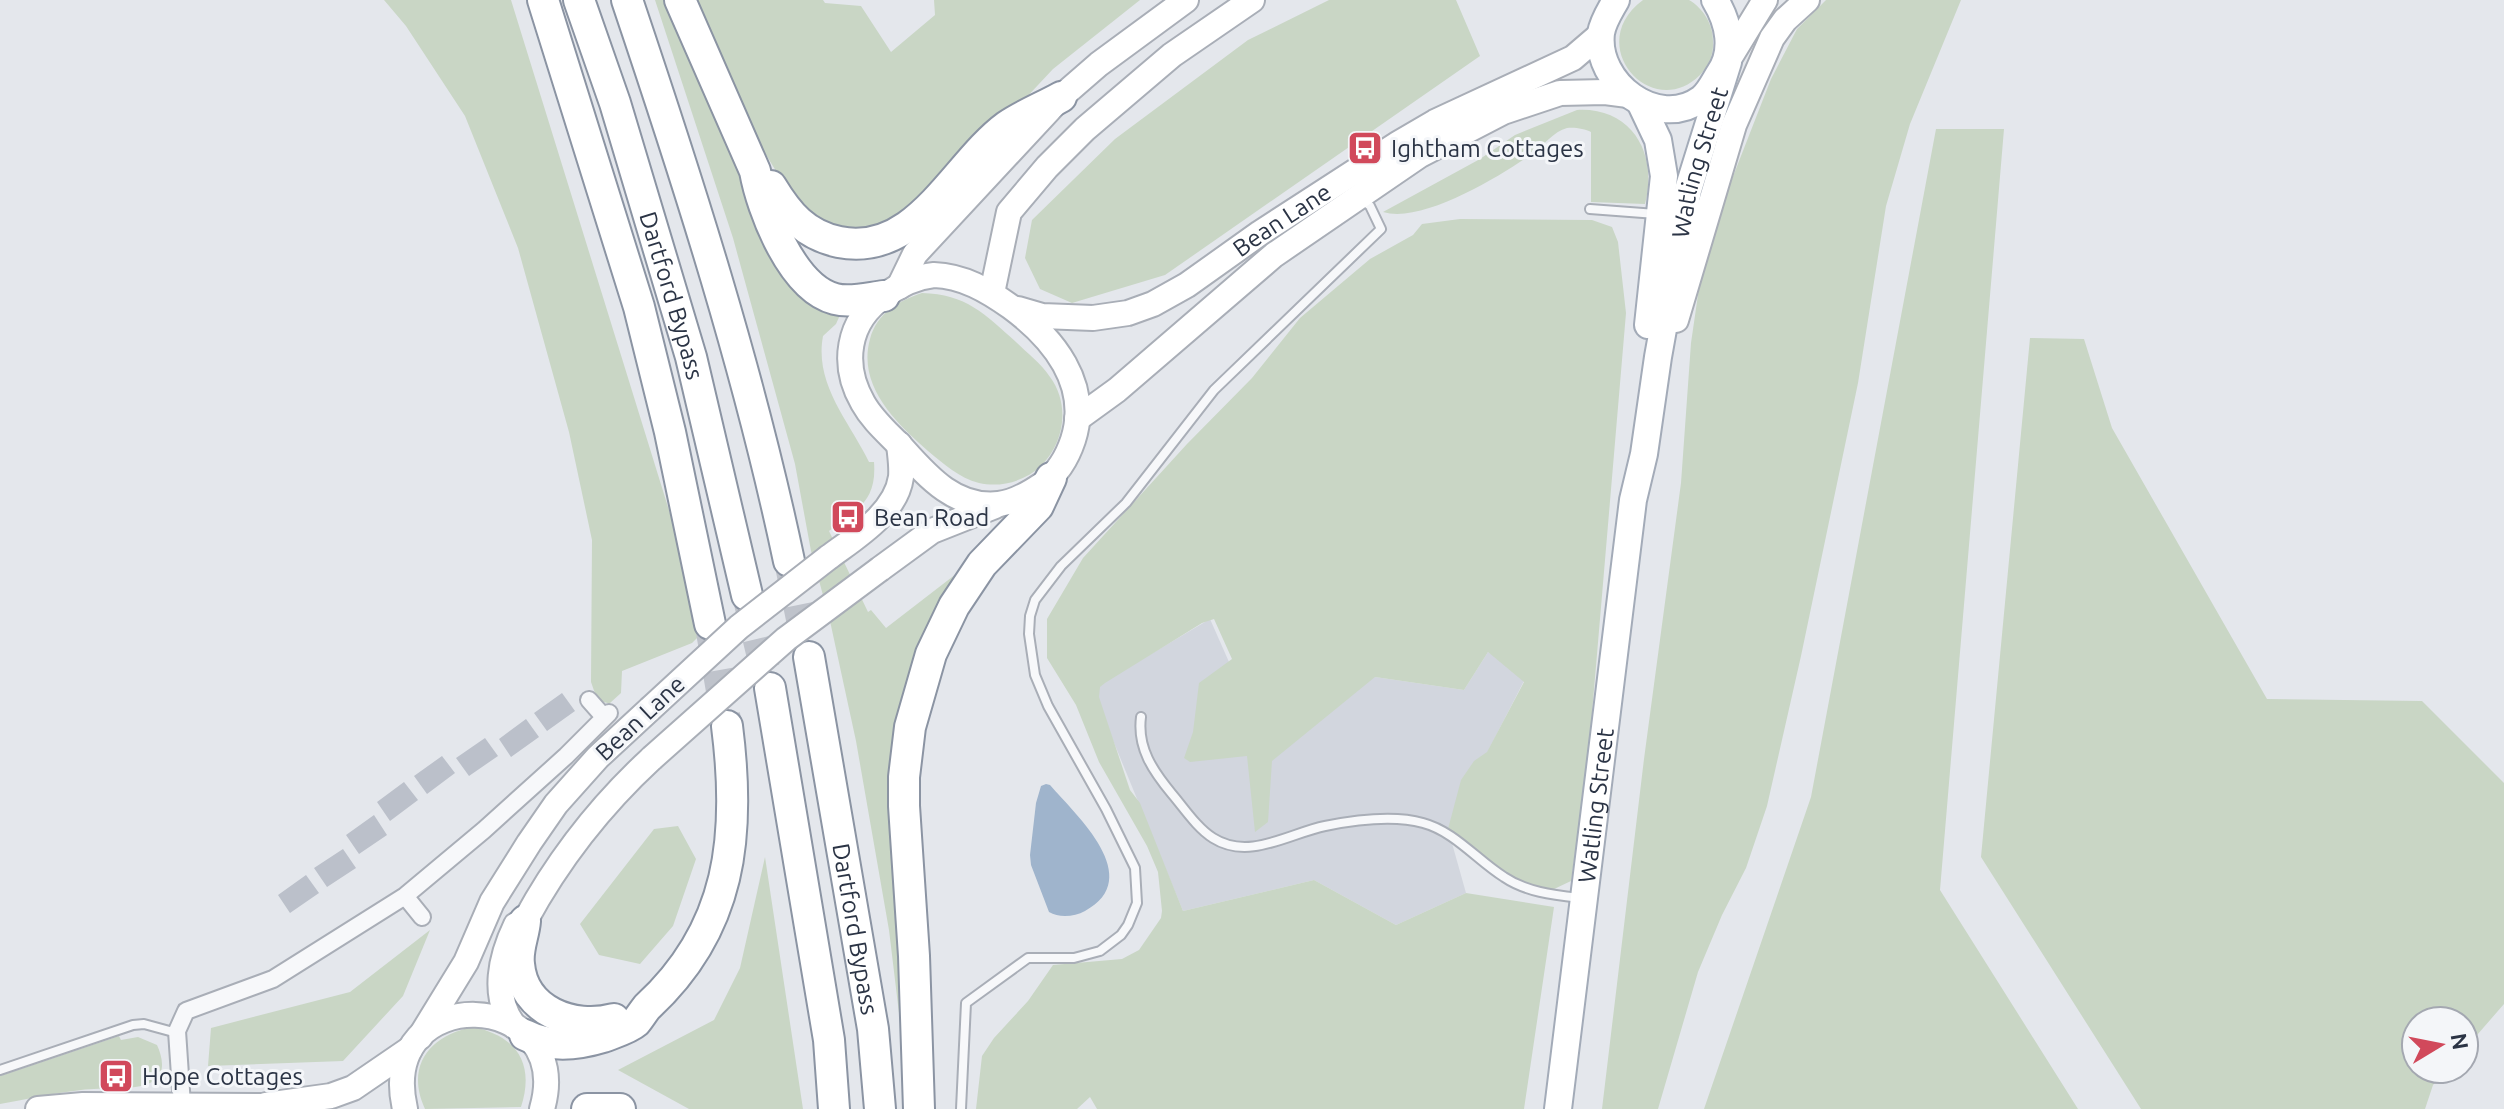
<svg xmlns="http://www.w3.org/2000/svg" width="2504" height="1109" viewBox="0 0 2504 1109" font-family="Ubuntu,sans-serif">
<rect width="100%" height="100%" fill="#e4e7ec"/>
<path fill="#d2d6de" d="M 1210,619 L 1248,705 L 1375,677 L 1464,690 L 1488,652 L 1527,675 L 1448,829 L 1466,893 L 1396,925 L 1314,880 L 1183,911 L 1092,689 Z"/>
<path fill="#c9d6c5" d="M 384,0 L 511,0 L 681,549 L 699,636 L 692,643 L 622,671 L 621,693 L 610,703 C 597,703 595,693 591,682 L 592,540 L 569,432 L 518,248 L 465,116 L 406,26 Z
M 655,0 L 669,0 L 730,140 L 840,315 L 836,324 L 823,336 C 814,385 850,422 869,462 L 874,462 C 877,501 857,510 829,531 L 868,612 L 871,610 L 886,628 L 956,574 C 908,649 897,713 892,800 L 888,801 L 900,922 L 905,1063 L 889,930 L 856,741 L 830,621 L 811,551 L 795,464 L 733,238 Z
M 695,0 L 823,0 L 825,3 L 861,6 L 891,52 L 935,15 L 934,0 L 1140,0 L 1053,69 L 1009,116 L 904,212 L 875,227 L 850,231 L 826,225 L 792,197 L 752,132 Z
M 1329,0 L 1456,0 L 1480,56 L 1165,275 L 1072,303 L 1040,289 L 1025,258 L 1032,220 L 1115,139 L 1248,40 Z
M 1643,0 L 1689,0 C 1703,8 1713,24 1713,41 C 1714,54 1709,66 1700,75 C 1652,123 1582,45 1643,0 Z
M 1826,0 L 1961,0 L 1910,124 L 1886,206 L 1858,383 L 1801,656 L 1767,806 L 1746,868 L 1722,915 L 1698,972 L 1658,1109 L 1602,1109 L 1644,759 L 1681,483 L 1691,343 L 1699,288 L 1725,197 L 1771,79 L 1797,29 Z
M 1577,110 C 1633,107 1658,155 1645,204 L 1591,202 L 1591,132 C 1585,129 1575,127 1567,128 C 1554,131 1542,147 1532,154 C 1499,177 1422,224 1383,212 L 1480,159 L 1515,135 Z
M 1936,129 L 2004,129 L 1940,890 L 2078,1109 L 1704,1109 L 1811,797 Z
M 1460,219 L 1592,220 L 1612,227 L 1618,242 L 1626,313 L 1588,760 L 1571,881 L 1552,890 C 1510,885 1479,854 1448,829 L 1461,780 L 1474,761 L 1487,752 L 1524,682 L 1488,652 L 1464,690 L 1375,677 L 1272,761 L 1268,822 L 1255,832 L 1247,756 L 1190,762 L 1184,758 L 1193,732 L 1199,683 L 1232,659 L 1214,619 L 1202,623 L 1105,683 L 1100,687 L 1099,697 L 1130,790 L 1140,803 L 1183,911 L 1314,880 L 1396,925 L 1466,893 L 1554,907 L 1524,1109 L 1097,1109 L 1090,1097 L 1077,1109 L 976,1109 L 982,1056 L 994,1038 L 1028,1001 L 1053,965 L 1122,959 L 1139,950 L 1161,918 L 1162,911 L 1158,872 L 1147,846 L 1099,762 L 1076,705 L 1047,658 L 1047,619 L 1083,558 L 1187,444 L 1252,378 L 1300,318 L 1370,259 L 1413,235 L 1422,224 Z
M 922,293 C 966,294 985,314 1016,342 C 1027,353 1041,363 1050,377 C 1070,404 1065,442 1041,466 C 1025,481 1001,488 979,483 C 959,478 944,464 928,451 C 896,423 857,386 870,339 C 877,313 898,301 922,293 Z
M 2030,338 L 2084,339 L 2112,428 L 2267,699 L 2422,701 L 2504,783 L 2504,1004 L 2464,1050 L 2464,1021 L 2416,1021 L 2416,1069 L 2447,1069 L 2433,1085 L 2425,1109 L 2141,1109 L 1981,857 Z
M 678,826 L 696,859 L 673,926 L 640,964 L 599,955 L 580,924 L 654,829 Z
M 765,857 L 803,1109 L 689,1109 L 618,1070 L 714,1020 L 740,968 Z
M 430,930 L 403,996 L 343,1061 L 208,1066 L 211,1028 L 350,992 Z
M 473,1027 C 517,1036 535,1064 521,1107 L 425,1109 C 405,1066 430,1035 473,1027 Z
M 119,1036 L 121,1040 L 138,1037 L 157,1045 C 162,1056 166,1071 155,1080 C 140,1092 101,1087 81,1090 C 54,1093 27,1099 0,1104 L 0,1076 Z"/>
<path fill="#9fb4cc" d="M 1046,784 L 1050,785 C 1077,816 1146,878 1085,911 C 1074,917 1059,918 1049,912 L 1031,865 L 1030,855 L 1036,803 L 1041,786 Z"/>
<path fill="#bbc0ca" d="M 562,693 L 575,711 L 547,731 L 534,713 Z
M 526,719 L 539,737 L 511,757 L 499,739 Z
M 485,738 L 498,756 L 469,776 L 456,758 Z
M 442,756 L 455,773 L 427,794 L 414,776 Z
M 404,782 L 418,800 L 390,821 L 377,802 Z
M 374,815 L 387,835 L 359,854 L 346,835 Z
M 343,849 L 356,868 L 327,887 L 314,868 Z
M 306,875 L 319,893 L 290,913 L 278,895 Z"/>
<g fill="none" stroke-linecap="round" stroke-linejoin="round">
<path stroke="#bfc3cb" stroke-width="30" stroke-dasharray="30 15" stroke-linecap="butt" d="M 789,561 L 808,653
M 747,595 L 769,686
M 710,626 L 727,726"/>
<g stroke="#a9aeb7" stroke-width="12">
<path id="lane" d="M 1590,209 L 1656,214
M 1141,717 C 1137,748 1153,771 1172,794 C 1184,808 1197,828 1213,838 C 1249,861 1290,833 1325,826 C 1355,820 1394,815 1423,823 C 1454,831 1478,861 1504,877 C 1526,892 1554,895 1580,898
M 0,1070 L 133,1025 L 144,1024 L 177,1033
M 961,1109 L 966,1003 L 1028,958 L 1074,958 L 1100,951 L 1121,935 L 1128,925 L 1137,903 L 1135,868 L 1106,809 L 1048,706 L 1035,675 L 1029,634 L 1030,616 L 1035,600 L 1061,566 L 1126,503 L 1214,390 L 1381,229 L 1370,206 L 1361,198"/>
</g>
<g stroke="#a9aeb7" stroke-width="20">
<path id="street" d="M 589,700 L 604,717
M 405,896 L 422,917
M 182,1105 L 177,1031 L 186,1011 L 273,979 L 405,896 L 484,830 L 566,756 L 609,713"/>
</g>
<g stroke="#a9aeb7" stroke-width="28">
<g id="secondary">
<path d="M 1729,59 L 1765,0"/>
<path d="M 934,275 C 963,276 987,290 1011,307 C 1053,338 1091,384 1073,440 C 1067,458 1058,473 1043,484 C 1030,493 1014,502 999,504 C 956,509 928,477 903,449 C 889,434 873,421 863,403 C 841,365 847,321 884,296 C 899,285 915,277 934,275 Z"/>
<path d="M 899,287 L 915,254 L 1061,97 L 1099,64 L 1186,0"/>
<path d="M 992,293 L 1009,212 L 1047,167 L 1085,129 L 1172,55 L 1252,0"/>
<path id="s1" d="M 1018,309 L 1042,316 L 1093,318 L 1128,313 L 1153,304 L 1187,285 L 1260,233 L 1399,143 L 1435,122 L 1573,58 L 1601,34"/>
<path d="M 1676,320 L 1734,125 L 1772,38 L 1785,20 L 1807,0"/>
<path d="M 1077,419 L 1117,390 L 1274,255 L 1420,155 L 1503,112 L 1560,93 L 1605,92 L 1628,95"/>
<path d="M 829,557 C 856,537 896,513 901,477 C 902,466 900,455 899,444"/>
<path d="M 880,569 L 932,531 L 995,506"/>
<path d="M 514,1026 C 491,996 501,956 516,925 L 525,921 C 558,860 601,805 652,758"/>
<path d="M 420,1037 L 466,962 L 492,902 L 529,843 L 556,804 L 598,757 L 650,709"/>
<path d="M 266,1105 L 331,1096 L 353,1088 L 410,1049"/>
<path d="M 38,1109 L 83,1105 L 264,1106 L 283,1109"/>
<path d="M 405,1109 C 375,979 577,988 542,1109"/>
</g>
</g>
<g stroke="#a3abb8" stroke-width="30">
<g id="primary">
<path d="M 1616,0 C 1610,11 1603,21 1601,33 C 1595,83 1657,131 1701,99 C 1709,93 1714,82 1719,74 C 1735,51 1729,23 1715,0"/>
<path d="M 1640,102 L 1658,140 L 1664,176 L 1648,325"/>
<path id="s2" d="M 1558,1109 L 1633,500 L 1644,454 L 1658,357 L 1688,190 L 1728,62"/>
</g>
</g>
<g stroke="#8b94a3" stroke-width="34">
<g id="highway">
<path d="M 543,0 L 639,307 L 670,432 L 710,624"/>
<path id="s3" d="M 579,0 L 615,103 L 691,357 L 747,595"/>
<path d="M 627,0 C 689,184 749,371 789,561"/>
<path d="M 680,0 L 755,171 C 762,210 792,288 835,299 C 850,303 868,298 884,296"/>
<path d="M 771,186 C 788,214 805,235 839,242 C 917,258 955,164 1007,126 C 1023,115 1043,107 1061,97"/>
<path id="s4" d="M 809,657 L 873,1029 L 880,1109"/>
<path d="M 770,688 L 829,1040 L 834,1109"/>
<path d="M 525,921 C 524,935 517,949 519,964 C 523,1011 573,1030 614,1019"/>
<path d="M 525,1035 C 550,1048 577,1045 603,1037 C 613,1033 628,1029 636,1022 C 640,1017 643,1012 647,1007 C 732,929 741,835 727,726"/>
<path d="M 587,1109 L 620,1109"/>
<path d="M 919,1109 L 914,956 L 904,806 L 904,777 L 910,727 L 931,654 L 954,606 L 982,564 L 1038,506 L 1051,478"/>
</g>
</g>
<use href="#lane" stroke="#f7f8fa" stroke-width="8"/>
<use href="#street" stroke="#f7f8fa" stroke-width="16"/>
<use href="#secondary" stroke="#fff" stroke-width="24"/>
<use href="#primary" stroke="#fff" stroke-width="26"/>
<use href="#highway" stroke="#fff" stroke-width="30"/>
<g stroke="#a9aeb7" stroke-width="28" stroke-linecap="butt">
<path id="secondary-bridge" d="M 650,709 L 739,627 L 829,557
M 652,758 L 786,639 L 880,569"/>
</g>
<use href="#secondary-bridge" stroke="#fff" stroke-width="24"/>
</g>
<defs>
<g id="bus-square" transform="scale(1.8)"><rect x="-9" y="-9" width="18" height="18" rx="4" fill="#d1495b" stroke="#f4f6f9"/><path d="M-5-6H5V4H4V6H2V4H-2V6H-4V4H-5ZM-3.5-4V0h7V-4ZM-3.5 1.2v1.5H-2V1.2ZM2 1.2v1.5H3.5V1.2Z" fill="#fff"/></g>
</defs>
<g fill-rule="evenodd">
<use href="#bus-square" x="1365" y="148"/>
<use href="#bus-square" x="848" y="517"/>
<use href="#bus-square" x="116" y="1076"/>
</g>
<g text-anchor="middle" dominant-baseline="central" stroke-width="6" stroke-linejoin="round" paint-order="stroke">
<g font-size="24" fill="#2b3445" stroke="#f4f6f9" text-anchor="start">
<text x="1391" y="148">Ightham Cottages</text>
<text x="874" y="517">Bean Road</text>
<text x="142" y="1076">Hope Cottages</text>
</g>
<g font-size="24" fill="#2b3445" stroke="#f4f6f9">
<text stroke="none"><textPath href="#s2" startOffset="958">Watling Street</textPath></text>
<text stroke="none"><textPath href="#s1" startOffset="292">Bean Lane</textPath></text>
<text stroke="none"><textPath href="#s3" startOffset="310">Dartford Bypass</textPath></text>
<text transform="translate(640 718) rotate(-43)">Bean Lane</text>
<text stroke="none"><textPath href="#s2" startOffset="306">Watling Street</textPath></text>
<text stroke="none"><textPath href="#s4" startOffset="276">Dartford Bypass</textPath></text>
</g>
</g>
<g transform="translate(2440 1045) rotate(80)"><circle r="38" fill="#f4f6f9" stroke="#a4a8b1" stroke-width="2"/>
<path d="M0-6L14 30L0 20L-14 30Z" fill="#d1495b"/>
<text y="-12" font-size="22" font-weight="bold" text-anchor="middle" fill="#2b3445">N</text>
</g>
</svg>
